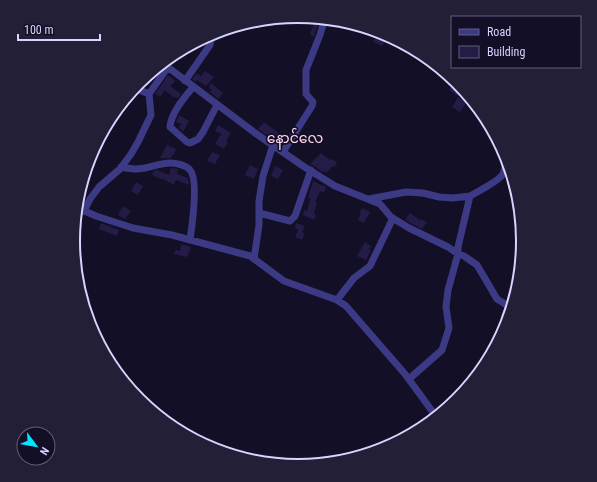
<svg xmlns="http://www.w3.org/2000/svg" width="597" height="482" viewBox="0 0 597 482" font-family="'Roboto Condensed','Noto Sans Myanmar',sans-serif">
<rect width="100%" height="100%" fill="#130f26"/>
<path fill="#241b47" d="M 302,17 L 319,20 L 314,37 L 310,34 L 314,24 L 301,18 Z
M 378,32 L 386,35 L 383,40 L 385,41 L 382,46 L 373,42 Z
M 160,68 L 161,69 L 149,85 L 144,81 L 148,76 Z
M 205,71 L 214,77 L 206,86 L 197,80 L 196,82 L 192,79 L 197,73 L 201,76 Z
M 168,75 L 175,81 L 170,86 L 181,94 L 178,98 L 175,97 L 174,98 L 165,90 L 160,97 L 155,94 Z
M 454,82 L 460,85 L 462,89 L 458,96 L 449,90 Z
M 211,83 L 223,93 L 218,99 L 210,92 L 212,90 L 209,88 Z
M 458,97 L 466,103 L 460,112 L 452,107 Z
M 179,115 L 189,121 L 183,132 L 179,128 L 181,124 L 176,122 Z
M 264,122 L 284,137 L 279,144 L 258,129 Z
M 218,125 L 231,133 L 226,141 L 228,142 L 224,149 L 215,144 L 221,134 L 215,131 Z
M 167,145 L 176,149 L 174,155 L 173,154 L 171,158 L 160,158 Z
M 212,152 L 220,155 L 215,164 L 207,161 Z
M 321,153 L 330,160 L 331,159 L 337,162 L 335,167 L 333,166 L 326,173 L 324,171 L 322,172 L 316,167 L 310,164 Z
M 250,165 L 258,169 L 254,179 L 245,175 Z
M 275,166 L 283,170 L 278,179 L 271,176 Z
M 171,168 L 178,169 L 177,174 L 188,178 L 189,185 L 176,180 L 174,185 L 161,178 L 161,179 L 152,175 L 154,171 L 157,170 L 169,175 Z
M 313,181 L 326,187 L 324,193 L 320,191 L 315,203 L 317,203 L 314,214 L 316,215 L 314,220 L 303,215 L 304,210 L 307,211 L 310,199 L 308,198 Z
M 136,182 L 143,186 L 138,195 L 131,191 Z
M 123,206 L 131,211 L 125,219 L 118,215 Z
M 362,208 L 370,212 L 364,223 L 358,220 L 361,214 L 359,213 Z
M 410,213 L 420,220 L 421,219 L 427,222 L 422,229 L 405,220 Z
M 101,223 L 119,230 L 117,236 L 99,229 Z
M 296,223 L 305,226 L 302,232 L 305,233 L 302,240 L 295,237 L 298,230 L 295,228 Z
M 365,242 L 371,246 L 369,250 L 371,251 L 366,260 L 357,256 Z
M 181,244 L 191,247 L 187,257 L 174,254 L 176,250 L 180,251 Z"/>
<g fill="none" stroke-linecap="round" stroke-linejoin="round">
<path stroke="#3d3a85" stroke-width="7" d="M 165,65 L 255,133 L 303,166 L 335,186 L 380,204 L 391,217 L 409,228 L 448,247 L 458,254 L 448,290 L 446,307 L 449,328 L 442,350 L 409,379
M 185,81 L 210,45 L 212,33
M 193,87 C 184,98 171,113 170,127 L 187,142 L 190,143 L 198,139 L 203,132 L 217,105
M 135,88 L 149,94
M 283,152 L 312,106 L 313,102 L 306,94 L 306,70 L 320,35 L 324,21
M 506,155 C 506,161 506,168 503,174 C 499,181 477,192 470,196 L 458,247 L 458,254 L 464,256 L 477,265 L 497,299 L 510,307
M 90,158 L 95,149
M 121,167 C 126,168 131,169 136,169 C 148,169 159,163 170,163 C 176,163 186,165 190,170 C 199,180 192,226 190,240
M 369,199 L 406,192 L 423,193 L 439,197 L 453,198 L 470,196
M 80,209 L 96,216 L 133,228 L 172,235 L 250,256 L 284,281 L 337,300 L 346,306 L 405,374 L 435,415
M 84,211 L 90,199 L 99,187 L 120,169 L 131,154 L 138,142 L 151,115 L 149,94 L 168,67
M 259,213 L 290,221 L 295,216 L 311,170
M 254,259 L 259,225 L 259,201 L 263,176 L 273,145
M 337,300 L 354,278 L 370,266 L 393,218"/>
</g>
<g text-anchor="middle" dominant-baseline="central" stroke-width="3.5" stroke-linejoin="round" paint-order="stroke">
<g font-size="14" fill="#ffd6f0" stroke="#130f26">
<text x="295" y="138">နောင်လေ</text>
</g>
</g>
<path d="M0 0H597V482H0ZM80 241a218 218 0 1 1 436 0a218 218 0 1 1-436 0Z" fill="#231f37" fill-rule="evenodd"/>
<path fill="none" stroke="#d9d4ff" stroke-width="2" d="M80 241a218 218 0 1 1 436 0a218 218 0 1 1-436 0Z"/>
<rect x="451" y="16" width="130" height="52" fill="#130f26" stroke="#625e7d"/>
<rect x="459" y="29" width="20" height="6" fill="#3d3a85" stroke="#625e7d"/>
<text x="487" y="36" font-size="12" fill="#d9d4ff">Road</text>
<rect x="459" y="46" width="20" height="12" fill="#241b47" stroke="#625e7d"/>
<text x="487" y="56" font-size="12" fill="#d9d4ff">Building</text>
<g transform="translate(36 446) rotate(122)"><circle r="19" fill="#130f26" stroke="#625e7d"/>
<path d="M0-3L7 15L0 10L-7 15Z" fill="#00e5ff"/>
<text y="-6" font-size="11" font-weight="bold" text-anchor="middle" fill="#d9d4ff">N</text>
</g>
<path d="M18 34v6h82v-6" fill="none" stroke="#d9d4ff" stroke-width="2"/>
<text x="24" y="34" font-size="12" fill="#d9d4ff" stroke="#130f26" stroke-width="3" paint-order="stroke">100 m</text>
</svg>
